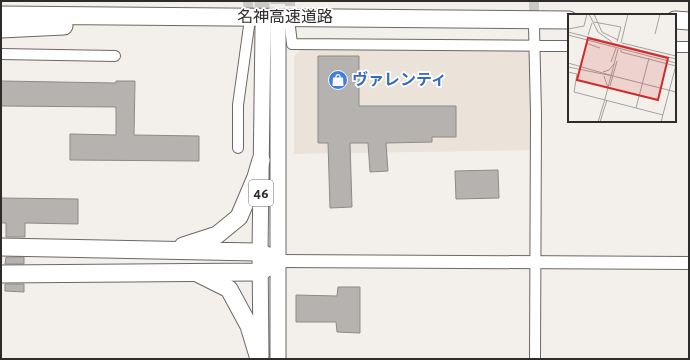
<svg xmlns="http://www.w3.org/2000/svg" width="690" height="360" viewBox="0 0 690 360" font-family="'Alegreya Sans','Noto Sans JP',sans-serif">
<rect width="100%" height="100%" fill="#f3f0ec"/>
<path fill="#ebe3da" d="M 303,48 L 532,51 L 533,150 L 294,154 L 294,56 Z"/>
<path fill="#b5b2af" stroke="#8d8a87" d="M 318,56 L 359,56 L 359,106 L 456,106 L 456,137 L 432,137 L 432,142 L 386,143 L 388,171 L 370,172 L 368,143 L 350,143 L 352,207 L 330,208 L 328,143 L 318,143 Z
M 1,81 L 116,83 L 116,81 L 135,81 L 134,135 L 199,136 L 199,161 L 70,160 L 70,134 L 116,135 L 116,107 L 1,106 Z
M 498,170 L 499,198 L 456,199 L 455,171 Z
M 1,198 L 78,199 L 78,224 L 25,223 L 25,237 L 6,237 L 6,223 L 1,223 Z
M 6,257 L 24,257 L 24,264 L 5,264 Z
M 5,284 L 24,284 L 24,292 L 5,291 Z
M 338,287 L 360,287 L 360,333 L 337,332 L 336,322 L 296,322 L 296,295 L 337,296 Z"/>
<g fill="none" stroke-linecap="round" stroke-linejoin="round">
<path stroke="#cbc9c5" stroke-width="10" stroke-dasharray="10 5" stroke-linecap="butt" d="M 248,1 L 249,21
M 534,1 L 534,25
M 290,21 L 290,1"/>
<path stroke="#cbc9c5" stroke-width="15" stroke-dasharray="15 8" stroke-linecap="butt" d="M 262,1 L 263,27
M 278,27 L 278,1"/>
<g stroke="#6b6865" stroke-width="12">
<path id="minor" d="M 290,27 L 292,44 L 569,46
M 534,27 L 536,114 L 535,359
M 675,47 L 689,47
M 1,54 L 115,56
M 238,148 L 238,105 L 249,26"/>
</g>
<g stroke="#6b6865" stroke-width="14">
<path id="tertiary" d="M 278,261 L 689,263"/>
</g>
<g stroke="#6b6865" stroke-width="17">
<path id="primary" d="M 278,27 L 278,359
M 261,356 L 260,252 L 263,27"/>
</g>
<g stroke="#6b6865" stroke-width="19">
<path id="motorway" d="M 1,15 L 569,20
M 675,20 L 689,21
M 1,29 L 64,26
M 183,246 L 217,235 L 239,217 L 256,177 L 261,160
M 1,247 L 260,252 L 278,261
M 1,274 L 260,272 L 278,261
M 199,274 L 229,289 L 249,326 L 259,359"/>
</g>
<use href="#minor" stroke="#fff" stroke-width="10"/>
<use href="#tertiary" stroke="#fff" stroke-width="12"/>
<use href="#primary" stroke="#fff" stroke-width="15"/>
<use href="#motorway" stroke="#fff" stroke-width="17"/>
</g>
<defs>
<g id="shop-disc" transform="scale(1)"><circle r="9.5" fill="#3f7fe0" stroke="#fff"/><path d="M-5-2.5h2.3a2.7 3.5 0 0 1 5.4 0H5L5.5 6h-11ZM-1.5-2.5h3a1.5 2.3 0 0 0-3 0Z" fill="#fff"/></g>
</defs>
<g fill-rule="evenodd">
<use href="#shop-disc" x="338" y="80"/>
</g>
<g text-anchor="middle" dominant-baseline="central" stroke-width="3.5" stroke-linejoin="round" paint-order="stroke">
<rect fill="#fff" stroke="#6c6b6b" stroke-width="1" x="249" y="180" width="24" height="26" rx="3"/>
<g font-size="15" font-weight="bold" fill="#2d2c2b">
<text x="261" y="193">46</text>
</g>
<g font-size="16" fill="#2d2c2b" stroke="#fff">
<text x="285" y="17">名神高速道路</text>
</g>
<g font-size="16" font-weight="bold" fill="#366cbe" stroke="#fff" text-anchor="start">
<text x="352" y="80">ヴァレンティ</text>
</g>
</g>
<g transform="translate(568 14)">
<rect width="108" height="108" fill="#f3f0ec"/>
<path fill="none" stroke="#a4a29f" stroke-width="1" d="M 21,0 L 30,18 L 44,28M 26,0 L 34,18 L 50,26M 26,8 L 53,13 L 49,28M 0,15 L 16,12 L 19,0M 0,18 L 108,45M 87,20 L 92,0M 0,21 L 108,49M 20,21 L 24,9M 18,29 L 32,34M 53,29 L 60,0M 54,29 L 108,42M 53,36 L 53,38 L 108,52M 43,48 L 48,34M 0,49 L 45,62M 0,53 L 45,62M 0,58 L 9,60 L 6,78 L 95,101M 35,58 L 41,56 L 46,50M 36,62 L 40,74M 45,62 L 108,78M 42,72 L 49,47M 37,85 L 50,35M 68,94 L 81,44M 30,108 L 37,85M 32,108 L 39,86M 93,108 L 108,51"/>
<path fill="#d62828" fill-opacity="0.15" stroke="#d62828" stroke-width="2" d="M 20,24 L 100,44 L 90,86 L 9,66 Z"/>
<rect width="108" height="108" fill="none" stroke="#2d2c2b" stroke-width="2"/>
</g>
<rect width="690" height="360" fill="none" stroke="#2d2c2b" stroke-width="4"/>
</svg>
